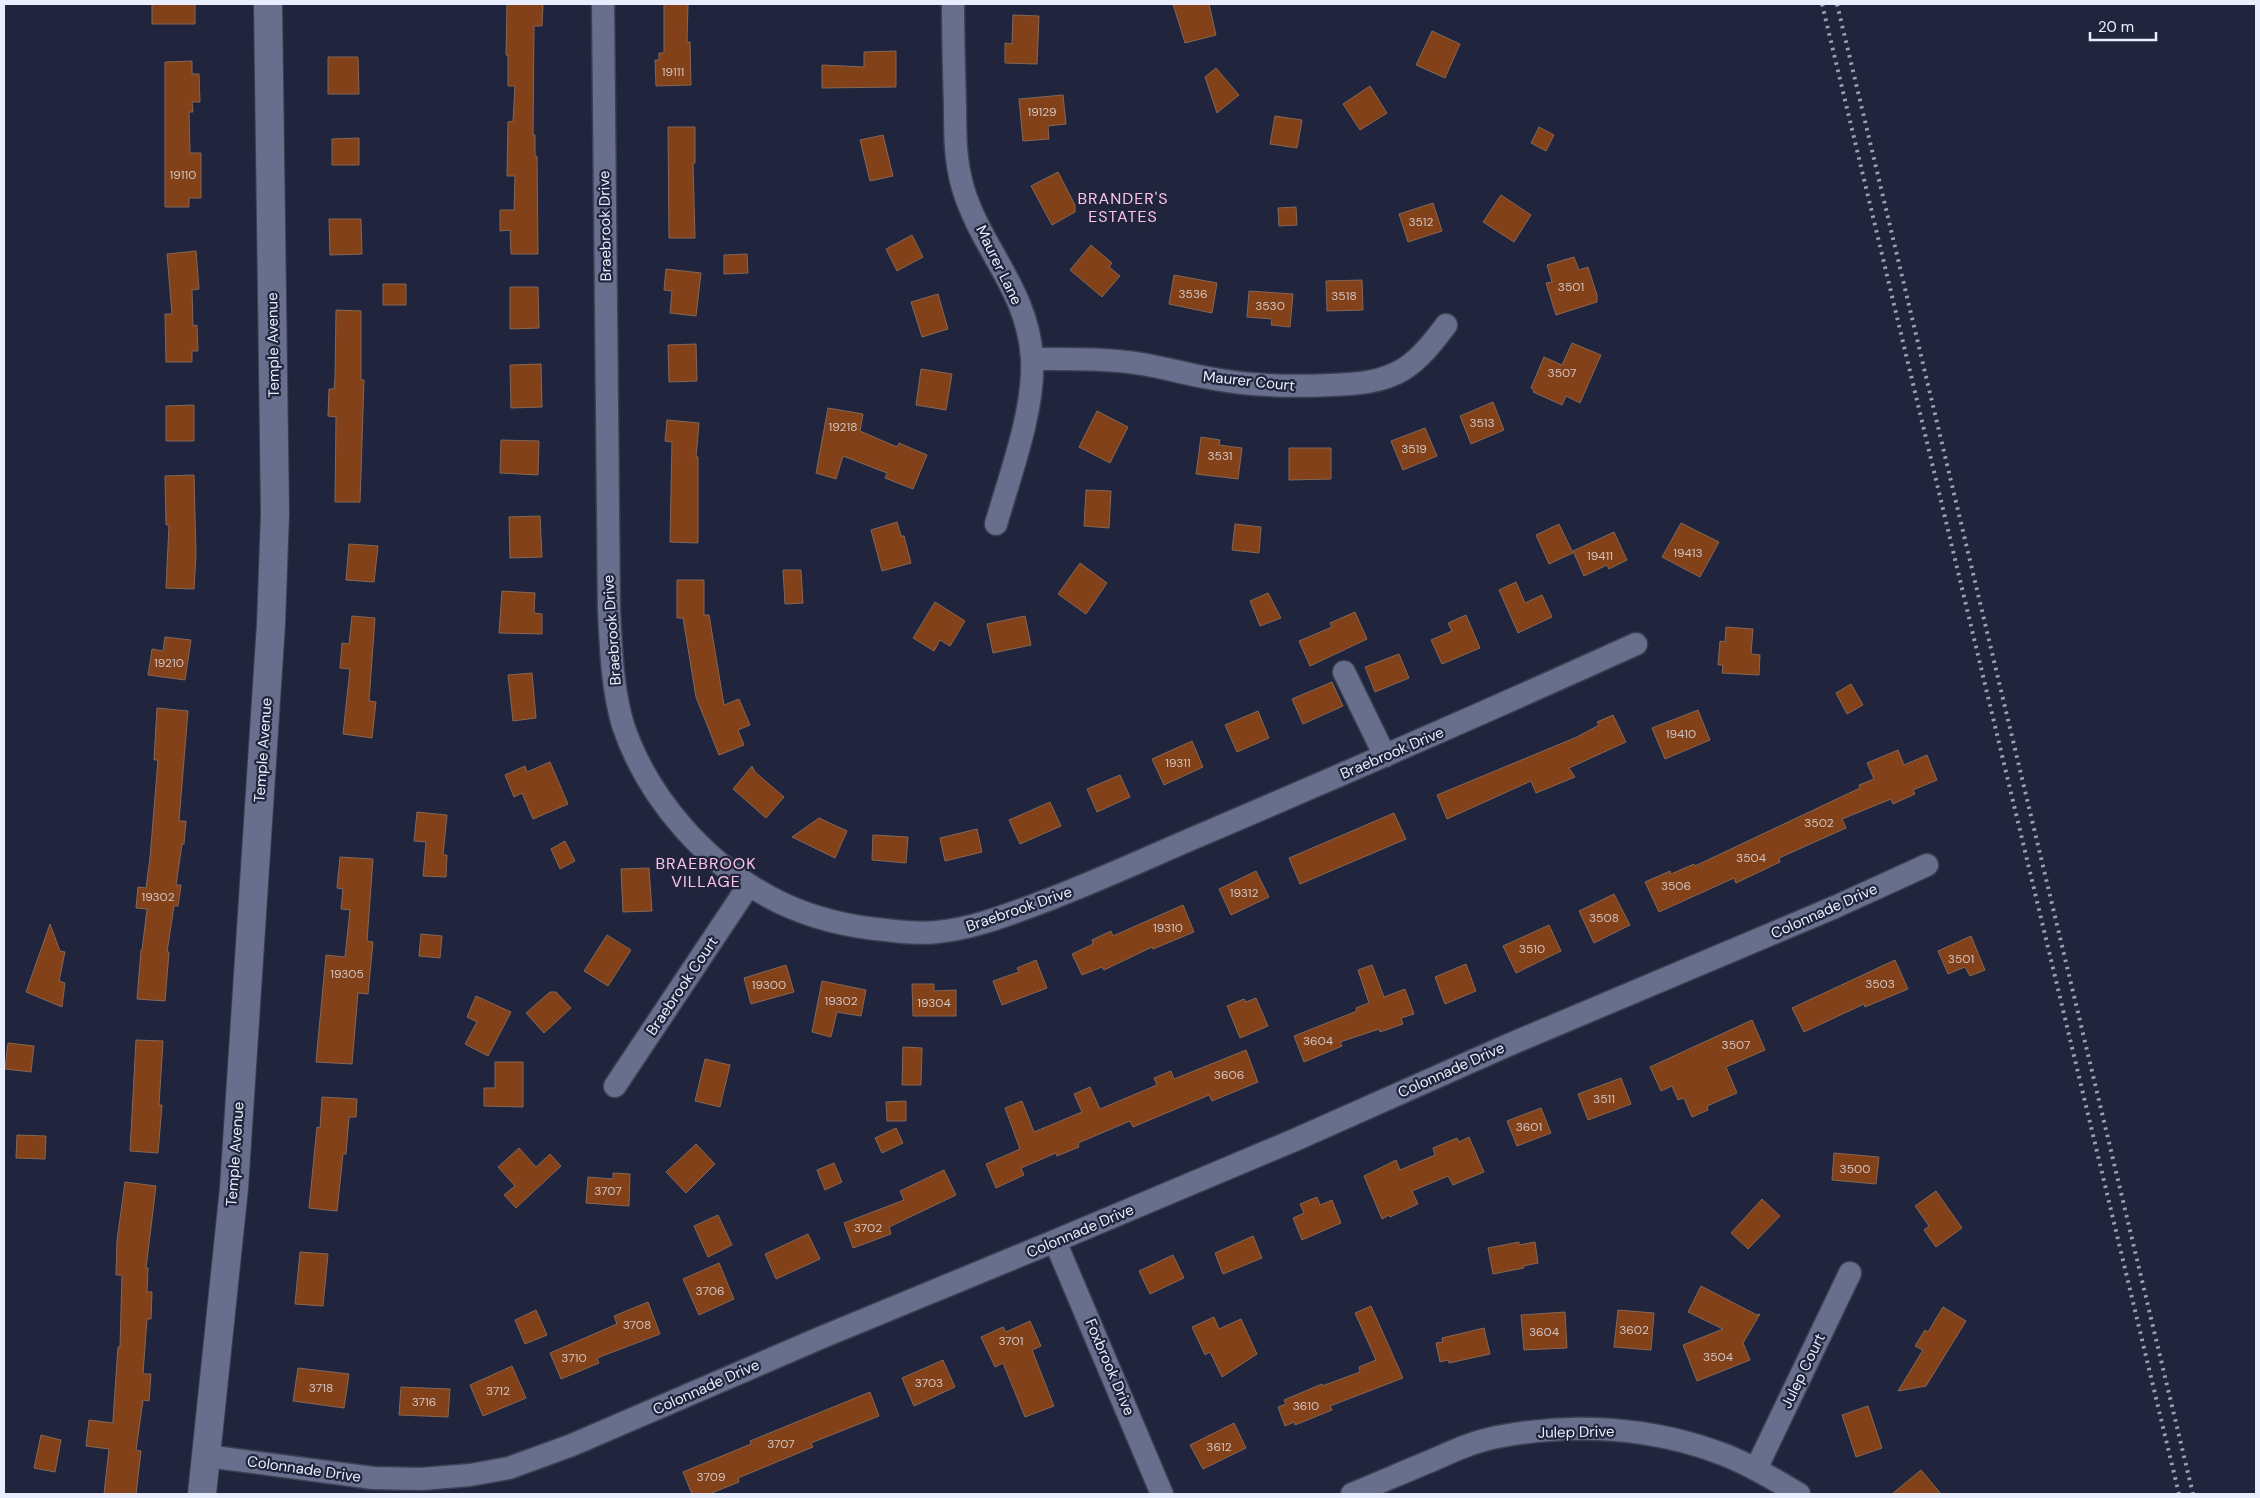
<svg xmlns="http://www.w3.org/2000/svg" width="2260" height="1498" viewBox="0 0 2260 1498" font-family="'DM Sans',sans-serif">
<rect width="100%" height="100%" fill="#20253d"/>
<path fill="#824118" stroke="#846757" d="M 152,4 L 195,4 L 195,24 L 152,24 Z
M 507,4 L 543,4 L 542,26 L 534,26 L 533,135 L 535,135 L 535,157 L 537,156 L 538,254 L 511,254 L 510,230 L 500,231 L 500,210 L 514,210 L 515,176 L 507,176 L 508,122 L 513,121 L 515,86 L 508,86 L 508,55 L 506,55 Z
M 664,4 L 688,4 L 687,42 L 690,42 L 691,85 L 656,86 L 655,60 L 659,60 L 659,53 L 664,53 Z
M 1173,4 L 1209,4 L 1216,35 L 1185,43 Z
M 1013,15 L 1039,16 L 1037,64 L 1005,63 L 1005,43 L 1012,44 Z
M 1432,31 L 1460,44 L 1445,78 L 1416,65 Z
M 896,51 L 896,87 L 822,88 L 822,65 L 864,67 L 864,52 Z
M 328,57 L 358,57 L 359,94 L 328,94 Z
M 192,61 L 192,74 L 199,74 L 200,102 L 192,102 L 193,112 L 189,112 L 190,153 L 201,153 L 201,198 L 189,198 L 189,207 L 165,207 L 165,62 Z
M 1216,68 L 1239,95 L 1217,113 L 1205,77 Z
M 1370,86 L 1387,113 L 1360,130 L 1343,104 Z
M 1063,95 L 1066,124 L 1048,126 L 1049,139 L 1023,141 L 1019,99 Z
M 1275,116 L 1302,120 L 1297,148 L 1270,144 Z
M 668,127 L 695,127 L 695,163 L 693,163 L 695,238 L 669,238 Z
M 1539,127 L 1554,135 L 1546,151 L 1531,143 Z
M 883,135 L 893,176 L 870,181 L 860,140 Z
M 359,138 L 359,165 L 332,165 L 332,139 Z
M 1058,172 L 1075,205 L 1075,212 L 1052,225 L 1031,186 Z
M 1501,195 L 1531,215 L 1514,242 L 1483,222 Z
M 1433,203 L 1442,231 L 1408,242 L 1399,214 Z
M 1296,207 L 1297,225 L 1279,226 L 1278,208 Z
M 329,219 L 361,219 L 362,254 L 330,255 Z
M 912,235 L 923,257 L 897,271 L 886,249 Z
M 1091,245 L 1112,263 L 1109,267 L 1120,276 L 1102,297 L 1070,270 Z
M 196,251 L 199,289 L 192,290 L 193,326 L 197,325 L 198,351 L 192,351 L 192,362 L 166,362 L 165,314 L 172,314 L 167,254 Z
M 747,254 L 748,273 L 724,274 L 724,255 Z
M 1574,257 L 1579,270 L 1588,267 L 1597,295 L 1597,302 L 1556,315 L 1546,283 L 1552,282 L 1547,265 Z
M 666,269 L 701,273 L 696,316 L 670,313 L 672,291 L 664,290 Z
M 1174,275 L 1217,283 L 1212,313 L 1169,304 Z
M 1362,280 L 1363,310 L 1327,311 L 1326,281 Z
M 383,284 L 406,284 L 406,305 L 383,305 Z
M 510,287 L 538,287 L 539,328 L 510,329 Z
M 1249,291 L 1293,294 L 1290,327 L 1271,325 L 1272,319 L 1247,317 Z
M 938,294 L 948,329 L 922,337 L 911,302 Z
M 336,310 L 361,311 L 361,380 L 364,380 L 360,502 L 335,502 L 336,417 L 328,416 L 329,389 L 334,389 L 335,379 Z
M 1572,343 L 1601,355 L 1580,403 L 1566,396 L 1562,405 L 1533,392 L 1534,390 L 1531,388 L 1544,357 L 1562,365 Z
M 696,344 L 697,381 L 669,382 L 668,345 Z
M 541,364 L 542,407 L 511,408 L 510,365 Z
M 921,369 L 952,374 L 946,410 L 916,405 Z
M 1493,402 L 1504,430 L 1471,444 L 1460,416 Z
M 194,405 L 194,441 L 166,441 L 166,406 Z
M 828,408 L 863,414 L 860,431 L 897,447 L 899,443 L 927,455 L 913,489 L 885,478 L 887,473 L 843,456 L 836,479 L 816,473 Z
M 1097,411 L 1128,427 L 1110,463 L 1079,447 Z
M 667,420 L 699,423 L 696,457 L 698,457 L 698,543 L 670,542 L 672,442 L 665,441 Z
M 1425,428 L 1437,456 L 1403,470 L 1391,441 Z
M 1201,437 L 1220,440 L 1219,445 L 1242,448 L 1238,479 L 1196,474 Z
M 501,440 L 539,441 L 538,475 L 500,473 Z
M 1289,448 L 1331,448 L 1331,479 L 1289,480 Z
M 194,475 L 196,555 L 194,589 L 166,588 L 169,525 L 166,525 L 165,476 Z
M 1086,490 L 1111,491 L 1109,528 L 1084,526 Z
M 540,516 L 542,557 L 510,558 L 509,517 Z
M 897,522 L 901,536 L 904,536 L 911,563 L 882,571 L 871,530 Z
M 1681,523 L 1719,542 L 1700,577 L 1662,557 Z
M 1235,524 L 1261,527 L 1259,553 L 1232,550 Z
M 1559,524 L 1573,553 L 1549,564 L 1536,535 Z
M 1614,532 L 1627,560 L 1609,569 L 1607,565 L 1584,576 L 1573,551 Z
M 349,544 L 378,546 L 374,582 L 346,580 Z
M 1080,563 L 1107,583 L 1086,614 L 1058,594 Z
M 783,570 L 801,570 L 803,603 L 785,604 Z
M 677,580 L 704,580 L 704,615 L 709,615 L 724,705 L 739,699 L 750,725 L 738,730 L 744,745 L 719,755 L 696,697 L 683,618 L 677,618 Z
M 1516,582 L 1525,603 L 1542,595 L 1552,617 L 1518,633 L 1499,590 Z
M 502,591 L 535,593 L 534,613 L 542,614 L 542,634 L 499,633 Z
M 1268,593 L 1281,618 L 1260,626 L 1250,601 Z
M 935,602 L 965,621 L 950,646 L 940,640 L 934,651 L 913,638 Z
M 1355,612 L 1367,639 L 1310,666 L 1299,641 L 1332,627 L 1330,623 Z
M 1466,615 L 1480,648 L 1442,664 L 1431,640 L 1452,631 L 1448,623 Z
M 352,616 L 375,618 L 369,701 L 376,702 L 372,738 L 343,734 L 350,669 L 340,668 L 342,643 L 349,644 Z
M 1025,616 L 1031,645 L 993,653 L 987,624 Z
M 1726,627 L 1753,629 L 1751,654 L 1760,655 L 1759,675 L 1722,673 L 1723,665 L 1718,665 L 1720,641 L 1725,642 Z
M 165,637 L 191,640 L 185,680 L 148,675 L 152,649 L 163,651 Z
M 1399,654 L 1409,678 L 1375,692 L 1365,667 Z
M 532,673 L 536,718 L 513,721 L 508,675 Z
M 1332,682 L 1343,706 L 1303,724 L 1292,699 Z
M 1851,684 L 1863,705 L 1847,714 L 1836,693 Z
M 157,708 L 188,711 L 179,821 L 186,821 L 184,844 L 182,844 L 176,885 L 181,885 L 178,906 L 174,906 L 167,952 L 169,952 L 165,1001 L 137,999 L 141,950 L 142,950 L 147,909 L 136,908 L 138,887 L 146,888 L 150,858 L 158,760 L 154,760 Z
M 1698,710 L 1710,740 L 1665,759 L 1652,728 Z
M 1258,711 L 1269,738 L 1237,752 L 1225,725 Z
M 1613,715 L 1626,742 L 1569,768 L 1575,777 L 1536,793 L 1531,781 L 1447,819 L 1437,795 L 1577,737 L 1599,725 L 1597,722 Z
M 1192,741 L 1203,767 L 1164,785 L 1152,759 Z
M 1898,750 L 1904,765 L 1927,755 L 1937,780 L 1913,790 L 1915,794 L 1893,804 L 1891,799 L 1842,819 L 1846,828 L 1779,858 L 1780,862 L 1736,883 L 1734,878 L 1659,912 L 1645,882 L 1670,871 L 1671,874 L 1694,864 L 1695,866 L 1860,788 L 1859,785 L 1874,779 L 1867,763 Z
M 550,762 L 568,804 L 533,819 L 522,793 L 514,797 L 505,775 L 525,766 L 527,772 Z
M 752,766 L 755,772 L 784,797 L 766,818 L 733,789 Z
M 1120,775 L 1130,797 L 1097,812 L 1087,789 Z
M 1050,802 L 1061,826 L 1020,844 L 1009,820 Z
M 417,812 L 447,815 L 443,855 L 447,855 L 446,877 L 423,876 L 426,842 L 414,841 Z
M 1394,813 L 1406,839 L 1300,884 L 1289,858 Z
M 819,818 L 847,831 L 835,858 L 792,837 Z
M 977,829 L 982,852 L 945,861 L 940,838 Z
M 873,835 L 908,837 L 906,863 L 872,860 Z
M 565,841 L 575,861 L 560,869 L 551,849 Z
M 340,857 L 373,859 L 367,941 L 373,942 L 368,994 L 358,993 L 352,1064 L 316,1062 L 326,955 L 345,957 L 350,910 L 341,909 L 343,889 L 337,888 Z
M 649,868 L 652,911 L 623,912 L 621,869 Z
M 1256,871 L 1269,897 L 1231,915 L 1219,889 Z
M 1614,894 L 1630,925 L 1594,943 L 1579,911 Z
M 1183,905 L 1194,932 L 1153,949 L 1152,947 L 1104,970 L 1102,967 L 1082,975 L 1072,954 L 1093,944 L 1092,940 L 1111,931 L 1113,936 Z
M 50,924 L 60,951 L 65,952 L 59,981 L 65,983 L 62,1007 L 26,992 Z
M 1549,925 L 1561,951 L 1516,973 L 1503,946 Z
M 421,934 L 442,936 L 440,958 L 419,956 Z
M 607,935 L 631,950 L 608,986 L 584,971 Z
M 1971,936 L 1985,970 L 1970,976 L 1965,967 L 1948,974 L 1938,951 Z
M 1036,960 L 1047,988 L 1002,1005 L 993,981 L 1019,972 L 1017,968 Z
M 1895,960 L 1908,989 L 1865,1007 L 1864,1004 L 1804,1032 L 1792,1008 Z
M 1466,964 L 1476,991 L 1445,1004 L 1435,977 Z
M 786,965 L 794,992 L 751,1004 L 744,978 Z
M 1372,965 L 1384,997 L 1405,989 L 1414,1014 L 1401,1018 L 1403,1024 L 1380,1032 L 1379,1029 L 1340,1042 L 1342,1046 L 1304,1062 L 1294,1036 L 1357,1011 L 1356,1008 L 1369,1003 L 1358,970 Z
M 822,981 L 866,990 L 861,1016 L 837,1012 L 831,1037 L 812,1032 Z
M 912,984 L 934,984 L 934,991 L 956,990 L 956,1016 L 913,1016 Z
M 550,992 L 556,992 L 571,1008 L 544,1033 L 526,1013 Z
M 476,996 L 511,1012 L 488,1056 L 465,1044 L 477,1022 L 467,1017 Z
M 1256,998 L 1268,1026 L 1240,1038 L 1227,1006 L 1244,999 L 1246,1002 Z
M 1752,1020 L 1765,1050 L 1726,1067 L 1737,1093 L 1707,1106 L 1708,1110 L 1692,1117 L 1684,1098 L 1678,1100 L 1672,1086 L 1661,1091 L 1650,1067 Z
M 136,1040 L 163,1041 L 159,1105 L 162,1105 L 158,1153 L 130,1151 Z
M 8,1043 L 34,1046 L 31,1072 L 5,1069 Z
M 903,1047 L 922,1048 L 921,1085 L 902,1085 Z
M 1246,1050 L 1258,1082 L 1212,1101 L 1209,1095 L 1133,1127 L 1130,1121 L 1078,1143 L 1079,1147 L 1057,1156 L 1056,1153 L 1021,1168 L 1024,1175 L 996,1188 L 986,1164 L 1020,1149 L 1005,1108 L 1022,1101 L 1034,1132 L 1082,1112 L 1074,1094 L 1090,1087 L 1100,1109 L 1157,1085 L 1154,1078 L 1171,1071 L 1174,1079 Z
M 705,1059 L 730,1065 L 720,1107 L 695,1101 Z
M 495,1062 L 523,1062 L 523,1107 L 484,1106 L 484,1088 L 495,1088 Z
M 1621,1078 L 1631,1104 L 1588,1120 L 1578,1094 Z
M 322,1097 L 357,1099 L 356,1117 L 349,1117 L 346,1154 L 343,1154 L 337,1211 L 309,1208 L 317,1127 L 320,1128 Z
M 906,1101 L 906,1121 L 887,1121 L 886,1102 Z
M 1541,1108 L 1551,1133 L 1517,1146 L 1507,1121 Z
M 896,1128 L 903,1143 L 882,1153 L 875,1138 Z
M 17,1135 L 46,1136 L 45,1159 L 16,1158 Z
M 1469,1137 L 1484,1172 L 1453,1185 L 1448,1176 L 1412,1191 L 1418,1204 L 1390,1217 L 1389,1215 L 1382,1219 L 1364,1176 L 1396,1160 L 1400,1170 L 1435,1155 L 1433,1148 L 1457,1138 L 1459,1142 Z
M 696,1144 L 715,1164 L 686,1193 L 666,1172 Z
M 519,1148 L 536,1167 L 550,1154 L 561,1166 L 516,1208 L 504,1195 L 515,1186 L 498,1167 Z
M 1834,1153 L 1879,1157 L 1876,1184 L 1832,1180 Z
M 834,1163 L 842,1182 L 825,1190 L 817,1170 Z
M 944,1170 L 956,1195 L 889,1227 L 891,1234 L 853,1248 L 844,1223 L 904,1200 L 900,1191 Z
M 613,1173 L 630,1174 L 629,1206 L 586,1203 L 588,1177 L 613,1179 Z
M 125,1182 L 156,1186 L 146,1268 L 148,1268 L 147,1292 L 152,1292 L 151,1319 L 147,1319 L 143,1374 L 151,1374 L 149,1401 L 143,1400 L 136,1450 L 141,1451 L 136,1494 L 104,1494 L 109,1449 L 86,1446 L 89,1420 L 113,1423 L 113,1420 L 118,1347 L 120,1347 L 122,1275 L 116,1275 L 117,1241 Z
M 1936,1191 L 1962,1228 L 1936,1247 L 1924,1230 L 1929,1226 L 1915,1206 Z
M 1317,1197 L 1320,1205 L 1332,1200 L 1341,1223 L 1302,1240 L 1293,1218 L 1304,1213 L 1300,1204 Z
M 1762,1199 L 1780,1216 L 1748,1249 L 1731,1233 Z
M 718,1215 L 732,1245 L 708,1257 L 694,1226 Z
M 808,1234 L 820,1259 L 776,1279 L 765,1254 Z
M 1253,1236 L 1262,1258 L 1223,1274 L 1215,1253 Z
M 1519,1242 L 1519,1245 L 1535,1242 L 1538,1263 L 1523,1266 L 1524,1268 L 1493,1274 L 1488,1248 Z
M 300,1252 L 328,1254 L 323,1306 L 295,1304 Z
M 1173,1255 L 1184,1278 L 1150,1294 L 1139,1271 Z
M 719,1263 L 734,1299 L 699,1315 L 683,1279 Z
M 1701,1286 L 1757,1315 L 1760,1314 L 1743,1343 L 1750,1360 L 1697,1381 L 1683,1345 L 1723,1329 L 1688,1312 Z
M 648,1302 L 660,1334 L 597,1358 L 599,1363 L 561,1379 L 550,1353 L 617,1324 L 614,1316 Z
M 1371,1306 L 1403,1378 L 1330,1406 L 1332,1410 L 1295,1425 L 1294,1422 L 1285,1426 L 1278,1407 L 1286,1404 L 1284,1400 L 1322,1384 L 1322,1386 L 1360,1372 L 1359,1367 L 1376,1360 L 1355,1313 Z
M 1943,1307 L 1966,1321 L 1926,1386 L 1898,1391 L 1923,1350 L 1915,1346 L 1925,1330 L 1928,1332 Z
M 536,1310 L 547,1335 L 525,1344 L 515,1320 Z
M 1618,1310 L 1654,1313 L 1651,1350 L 1614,1347 Z
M 1565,1312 L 1567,1348 L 1524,1350 L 1521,1315 Z
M 1214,1317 L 1219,1329 L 1241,1319 L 1257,1354 L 1222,1377 L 1210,1352 L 1205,1355 L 1192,1327 Z
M 1030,1321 L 1041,1346 L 1032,1350 L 1054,1406 L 1025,1417 L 1003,1363 L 995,1367 L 981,1337 L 1003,1327 L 1006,1332 Z
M 1484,1328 L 1490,1354 L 1449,1363 L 1448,1360 L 1440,1362 L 1436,1343 L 1443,1342 L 1442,1338 Z
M 943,1360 L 955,1387 L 914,1406 L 902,1378 Z
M 512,1366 L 526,1398 L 483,1416 L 470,1385 Z
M 298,1368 L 349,1374 L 344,1408 L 293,1401 Z
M 401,1387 L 450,1389 L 448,1417 L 399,1415 Z
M 870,1392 L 879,1416 L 811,1443 L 813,1447 L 738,1478 L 739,1482 L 709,1494 L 692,1494 L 683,1472 L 751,1444 L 750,1441 Z
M 1868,1406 L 1882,1448 L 1856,1457 L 1842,1415 Z
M 1234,1423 L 1246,1448 L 1203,1469 L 1190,1445 Z
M 41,1435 L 61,1440 L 55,1472 L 34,1468 Z
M 1921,1470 L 1941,1494 L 1892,1494 Z"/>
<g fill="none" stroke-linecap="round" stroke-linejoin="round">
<g stroke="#3b3f53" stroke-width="25">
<path id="minor" d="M 603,4 L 609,610 C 611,648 612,688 623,725 C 648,800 709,868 781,903 C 813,918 850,927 886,930 C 903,932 920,934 937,932 C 969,929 999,918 1029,907 C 1084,887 1136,863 1189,840 C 1339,776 1488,711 1636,644
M 953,4 C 953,38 954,72 955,106 C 955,134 955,161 963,188 C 981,249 1028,290 1032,358 C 1035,409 1010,475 996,524
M 1032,359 C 1069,359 1105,358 1142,364 C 1165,368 1187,374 1209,378 C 1249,386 1290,387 1330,385 C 1356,384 1381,383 1404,369 C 1421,358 1434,341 1446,325
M 1344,672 L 1385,756
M 615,1086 L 749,885
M 1055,1241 L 1162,1494
M 207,1456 L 373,1478 L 421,1479 L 470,1475 L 509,1468 L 572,1445 L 820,1338 L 1055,1241 L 1297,1139 L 1506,1046 L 1835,907 L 1927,865
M 1756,1469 L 1850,1273
M 1352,1494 C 1379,1483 1406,1471 1433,1460 C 1453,1451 1475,1441 1497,1437 C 1573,1422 1653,1427 1725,1455 C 1751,1465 1775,1480 1799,1494"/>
</g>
<g stroke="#3b3f53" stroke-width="30">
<path id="tertiary" d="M 202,1494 L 234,1188 L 271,624 L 275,514 L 268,4"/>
</g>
<use href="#minor" stroke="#676f8c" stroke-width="22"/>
<use href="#tertiary" stroke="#676f8c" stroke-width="28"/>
<path stroke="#9a9fb2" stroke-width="4" stroke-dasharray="2.5 5" stroke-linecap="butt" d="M 1822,4 L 2179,1494
M 1837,4 L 2193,1494"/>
</g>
<g text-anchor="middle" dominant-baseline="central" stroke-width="4.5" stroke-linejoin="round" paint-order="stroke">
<g font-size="12" fill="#cfc3c4">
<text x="673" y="72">19111</text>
<text x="1042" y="112">19129</text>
<text x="183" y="175">19110</text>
<text x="1421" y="222">3512</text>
<text x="1571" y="287">3501</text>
<text x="1193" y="294">3536</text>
<text x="1344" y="296">3518</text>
<text x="1270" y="306">3530</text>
<text x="1562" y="373">3507</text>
<text x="1482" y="423">3513</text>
<text x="843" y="427">19218</text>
<text x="1414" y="449">3519</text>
<text x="1220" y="456">3531</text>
<text x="1688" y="553">19413</text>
<text x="1600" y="556">19411</text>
<text x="169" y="663">19210</text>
<text x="1681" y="734">19410</text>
<text x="1178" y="763">19311</text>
<text x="1819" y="823">3502</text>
<text x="1751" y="858">3504</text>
<text x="1676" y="886">3506</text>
<text x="1244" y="893">19312</text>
<text x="158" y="897">19302</text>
<text x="1604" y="918">3508</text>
<text x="1168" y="928">19310</text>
<text x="1532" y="949">3510</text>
<text x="1961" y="959">3501</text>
<text x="347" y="974">19305</text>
<text x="1880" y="984">3503</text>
<text x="769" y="985">19300</text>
<text x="841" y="1001">19302</text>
<text x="934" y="1003">19304</text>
<text x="1318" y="1041">3604</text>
<text x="1736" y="1045">3507</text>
<text x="1229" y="1075">3606</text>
<text x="1604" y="1099">3511</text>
<text x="1529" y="1127">3601</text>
<text x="1855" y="1169">3500</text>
<text x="608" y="1191">3707</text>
<text x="868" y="1228">3702</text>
<text x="710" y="1291">3706</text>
<text x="637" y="1325">3708</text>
<text x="1634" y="1330">3602</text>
<text x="1544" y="1332">3604</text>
<text x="1011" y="1341">3701</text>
<text x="1718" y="1357">3504</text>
<text x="574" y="1358">3710</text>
<text x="929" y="1383">3703</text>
<text x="321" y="1388">3718</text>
<text x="498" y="1391">3712</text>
<text x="424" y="1402">3716</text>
<text x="1306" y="1406">3610</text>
<text x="781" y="1444">3707</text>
<text x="1219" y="1447">3612</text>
<text x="711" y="1477">3709</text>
</g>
<g font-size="15" fill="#e9eefe" stroke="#20253d">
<text transform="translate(605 226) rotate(-91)">Braebrook Drive</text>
<text transform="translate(999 265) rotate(64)">Maurer Lane</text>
<text transform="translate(273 345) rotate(-91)">Temple Avenue</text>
<text transform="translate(1249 381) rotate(6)">Maurer Court</text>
<text transform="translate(612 630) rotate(-94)">Braebrook Drive</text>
<text transform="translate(263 750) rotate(-86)">Temple Avenue</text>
<text transform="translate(1392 753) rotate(-23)">Braebrook Drive</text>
<text transform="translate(1019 909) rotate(-19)">Braebrook Drive</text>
<text transform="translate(1824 911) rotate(-24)">Colonnade Drive</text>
<text transform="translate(682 986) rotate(-56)">Braebrook Court</text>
<text transform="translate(1451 1070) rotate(-24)">Colonnade Drive</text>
<text transform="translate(235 1154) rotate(-86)">Temple Avenue</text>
<text transform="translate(1080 1231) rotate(-23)">Colonnade Drive</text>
<text transform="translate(1110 1367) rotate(67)">Foxbrook Drive</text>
<text transform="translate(1803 1371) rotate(-64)">Julep Court</text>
<text transform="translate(706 1387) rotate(-24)">Colonnade Drive</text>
<text transform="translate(1576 1432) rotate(-1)">Julep Drive</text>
<text transform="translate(304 1469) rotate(8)">Colonnade Drive</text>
</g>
<g font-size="16" letter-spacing="1" fill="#fdc3e6" stroke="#20253d">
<text x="1123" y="198">BRANDER'S<tspan x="1123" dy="18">ESTATES</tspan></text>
<text x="706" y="863">BRAEBROOK<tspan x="706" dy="18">VILLAGE</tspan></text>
</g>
</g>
<rect width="2260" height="1498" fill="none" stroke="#e9eefe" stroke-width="10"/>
<path d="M2090 32v8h66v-8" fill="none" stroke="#e9eefe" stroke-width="2.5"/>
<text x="2098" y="32" font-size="15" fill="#e9eefe" stroke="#20253d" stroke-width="4" paint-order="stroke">20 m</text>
</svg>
